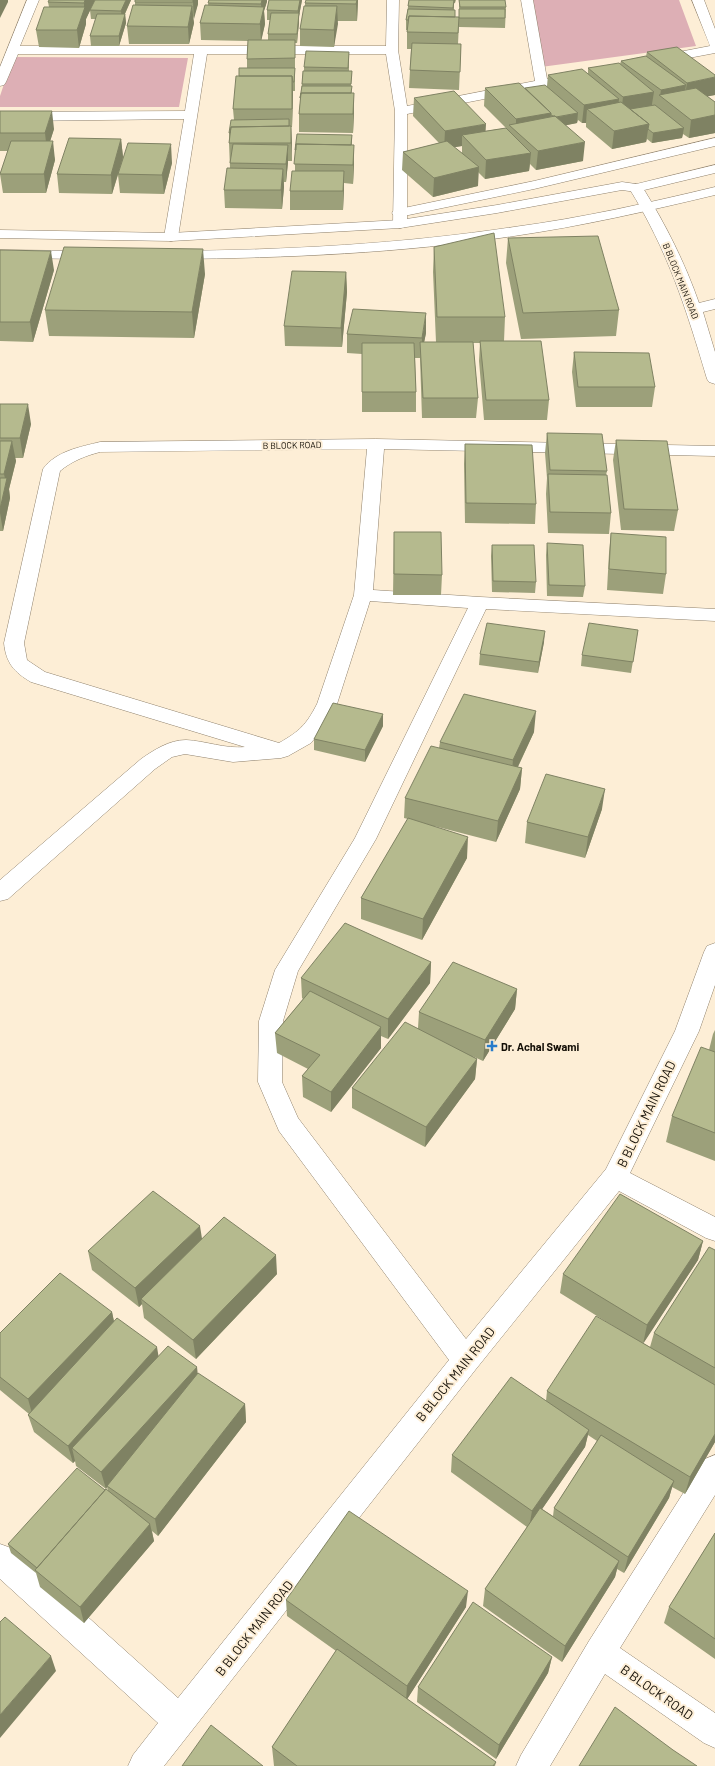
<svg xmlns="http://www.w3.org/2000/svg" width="715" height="1766" viewBox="0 0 715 1766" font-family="Barlow,sans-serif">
<rect width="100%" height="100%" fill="#fdeed6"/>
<path fill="#ddafb5" d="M 528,0 L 679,0 L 696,46 L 541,67 Z
M 13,57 L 188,58 L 179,107 L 0,107 L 0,96 Z"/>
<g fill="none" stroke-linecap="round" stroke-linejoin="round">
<g stroke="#90826d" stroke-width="1">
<path id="service" d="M 715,138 L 715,146 L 534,189 L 399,217 L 394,216 L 392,213 L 394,210 L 399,209 L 534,181 Z"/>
</g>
<g stroke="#90826d" stroke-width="1">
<path id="minor" d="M 27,0 L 39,0 L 20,46 L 386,46 L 387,0 L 399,0 L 398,50 L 407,106 L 535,81 L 521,0 L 533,0 L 547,79 L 577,73 L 581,74 L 583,77 L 581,80 L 577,81 L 407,114 L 407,224 L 405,227 L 400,228 L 395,227 L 393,224 L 395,111 L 386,54 L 207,54 L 178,237 L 176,240 L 171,241 L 166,240 L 164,237 L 184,119 L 17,121 L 0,120 L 0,112 L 185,111 L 194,54 L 18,54 L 6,82 L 4,85 L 0,86 L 0,67 Z
M 692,0 L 704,0 L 715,29 L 715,53 L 657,64 L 653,63 L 651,60 L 653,57 L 710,46 Z
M 636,184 L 641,185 L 643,188 C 666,225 685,263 699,303 L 715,299 L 715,309 L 703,312 L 715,352 L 715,384 L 709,382 L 707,379 C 686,308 668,251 629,188 L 631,185 Z
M 376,439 L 715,446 L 715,456 L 384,449 L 373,590 L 480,597 L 715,609 L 715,621 L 486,609 L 376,839 L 298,971 L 283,1021 L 282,1082 L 298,1118 L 466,1339 L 606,1169 L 675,1031 L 704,952 L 707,946 L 715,943 L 715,985 L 699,1031 L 630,1173 L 715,1217 L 715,1241 L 706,1238 L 619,1191 L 476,1369 L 164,1766 L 128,1766 L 133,1755 L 158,1723 L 0,1579 L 0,1544 L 11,1548 L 178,1698 L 449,1360 L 279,1131 L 258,1082 L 259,1021 L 275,970 L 355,838 L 468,608 L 370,601 L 337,704 L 328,721 L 311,743 L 288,756 L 281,758 L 233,762 L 185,754 L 172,757 L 155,769 L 8,899 L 0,901 L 0,880 L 141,759 C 154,750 169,740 186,740 C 206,741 225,749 245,747 L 31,682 C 14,672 6,663 4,643 L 43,469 C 56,451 80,447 100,442 ZM 367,449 L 354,595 L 317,704 C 306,725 300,731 279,743 L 45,672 L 27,660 L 24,643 L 60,471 C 72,461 85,456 100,452 Z
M 715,1455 L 715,1495 L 620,1648 L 715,1713 L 715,1748 L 704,1743 L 605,1674 L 550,1766 L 516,1766 L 521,1755 L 589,1641 L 705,1459 Z"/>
</g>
<g stroke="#90826d" stroke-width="1">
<path id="tertiary" d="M 715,165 L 715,173 L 636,192 L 622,190 L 497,213 L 400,228 L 171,241 L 0,238 L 0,230 L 171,233 L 400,220 L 497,205 L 622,182 L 636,184 Z
M 715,187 L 715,195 C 648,211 582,226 514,236 C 401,253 288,258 174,259 L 169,258 L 167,255 L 169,252 L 174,251 C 288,250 401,244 514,227 C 582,218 648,203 715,187 Z
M 0,250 L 91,251 L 96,252 L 98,255 L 96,258 L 91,259 L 0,258 Z"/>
</g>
<use href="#service" fill="#fff" fill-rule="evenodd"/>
<use href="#minor" fill="#fff" fill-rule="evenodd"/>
<use href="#tertiary" fill="#fff" fill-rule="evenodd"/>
</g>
<path fill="#9ca07a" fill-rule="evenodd" d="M 95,0 L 86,19 L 86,24 L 79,48 L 39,47 L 36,30 L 49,7 L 48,2 Z
M 131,0 L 125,14 L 126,23 L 119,46 L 91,46 L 90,36 L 96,19 L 91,19 L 90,10 Z
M 198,0 L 198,4 L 193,19 L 194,23 L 189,44 L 129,44 L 127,26 L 135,5 L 135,2 Z
M 209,0 L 267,0 L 264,11 L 265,24 L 261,40 L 268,40 L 268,34 L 270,20 L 267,20 L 267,10 L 269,0 L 302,0 L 299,16 L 299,22 L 297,43 L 295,43 L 295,91 L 293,91 L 292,127 L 291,127 L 292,161 L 288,161 L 286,182 L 284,182 L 284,187 L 282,209 L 225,208 L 224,190 L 230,168 L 229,143 L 229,133 L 234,120 L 233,109 L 239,76 L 247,68 L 247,59 L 248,41 L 201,40 L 200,23 L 208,5 Z
M 358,0 L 357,21 L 337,21 L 334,47 L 300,46 L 300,29 L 305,6 L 305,3 Z
M 409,0 L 456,0 L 455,3 L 454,3 L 454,10 L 455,17 L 459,17 L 459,0 L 506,7 L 505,28 L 459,27 L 459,23 L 458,44 L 461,44 L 459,90 L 409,88 L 410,70 L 411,49 L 407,49 L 407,30 L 406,30 L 406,20 Z
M 349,52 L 349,71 L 352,71 L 351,86 L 354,111 L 353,133 L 299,132 L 299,114 L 303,71 L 304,71 L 304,67 Z
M 647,52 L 715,95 L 707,96 L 715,102 L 715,133 L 689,138 L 683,134 L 682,138 L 652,143 L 647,139 L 646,142 L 612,149 L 586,127 L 586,123 L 582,123 L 578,120 L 577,123 L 566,125 L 583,161 L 536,170 L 530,164 L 529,171 L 485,179 L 478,172 L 478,186 L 433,197 L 402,170 L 403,152 L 439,143 L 413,116 L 414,98 L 485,131 L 506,128 L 484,106 L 485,88 L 525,88 L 547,86 L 548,75 L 588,73 L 588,68 L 620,64 L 621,61 L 646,56 ZM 462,146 L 462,153 L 454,147 Z
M 0,111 L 54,129 L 50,141 L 55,160 L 46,193 L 3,193 L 0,174 L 8,151 L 0,151 Z
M 352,135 L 352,145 L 354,163 L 353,184 L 344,183 L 343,210 L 290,210 L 290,191 L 295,171 L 295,150 Z
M 121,139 L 123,157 L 172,163 L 164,194 L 120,193 L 118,175 L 112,194 L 59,193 L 57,174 Z
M 508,238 L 619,310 L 616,336 L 521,339 L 506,263 Z
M 434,247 L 505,317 L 504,341 L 549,400 L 547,420 L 484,420 L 479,361 L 480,343 L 473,343 L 478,398 L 476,418 L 422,418 L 420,358 L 415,358 L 416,392 L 416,412 L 362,412 L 362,354 L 347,353 L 347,334 L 426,333 L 424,342 L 436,342 L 433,272 Z
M 0,250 L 54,270 L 33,342 L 0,341 Z
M 346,272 L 347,292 L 342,347 L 285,346 L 284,326 Z
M 205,274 L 194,338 L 49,336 L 45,310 Z
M 574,352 L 655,387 L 652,407 L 576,407 L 572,372 Z
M 0,404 L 31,424 L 23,458 L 15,458 L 16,461 L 9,489 L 10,498 L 3,531 L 0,531 Z
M 547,433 L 607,471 L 606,475 L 611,513 L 609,534 L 548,533 L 546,494 L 547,478 L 545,453 Z
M 616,440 L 678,510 L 674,531 L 621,530 L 613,460 Z
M 465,444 L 536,504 L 535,524 L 465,523 L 464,464 Z
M 394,532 L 442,575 L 441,595 L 393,595 Z
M 611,533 L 666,574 L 663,594 L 607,590 L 609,553 Z
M 547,543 L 585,586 L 583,597 L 547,596 L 546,555 Z
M 492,545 L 536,582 L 535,593 L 492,592 L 491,556 Z
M 638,630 L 631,673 L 581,666 L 582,655 Z
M 544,642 L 538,673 L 479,665 L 480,654 Z
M 383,714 L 383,726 L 365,762 L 314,750 L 314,739 Z
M 534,732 L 518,767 L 522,768 L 520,789 L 496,842 L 434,826 L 467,858 L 422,940 L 361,919 L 361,898 L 408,819 L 404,818 L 405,798 L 439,748 L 440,742 Z
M 602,809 L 585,858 L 525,843 L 527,822 Z
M 431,962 L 430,983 L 388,1039 L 381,1036 L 381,1048 L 331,1112 L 303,1097 L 302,1076 L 308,1069 L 277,1053 L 275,1033 L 303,999 L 302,998 L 301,978 Z
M 517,989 L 515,1009 L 483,1061 L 472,1056 L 477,1059 L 475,1079 L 425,1147 L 352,1108 L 352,1088 L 418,1028 L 419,1012 Z
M 715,1030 L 715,1161 L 666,1142 L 672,1116 L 709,1050 L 713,1034 Z
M 202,1239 L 277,1274 L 196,1359 L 144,1318 L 142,1304 L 139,1307 L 92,1270 L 88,1251 Z
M 703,1241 L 698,1260 L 643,1343 L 650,1347 L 654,1333 L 715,1250 L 715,1442 L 685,1494 L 672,1487 L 669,1498 L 624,1573 L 617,1569 L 615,1577 L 562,1662 L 483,1606 L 485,1589 L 527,1527 L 451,1472 L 452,1455 L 546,1401 L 547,1391 L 626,1334 L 560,1293 L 563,1274 ZM 588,1435 L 597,1441 L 554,1508 L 553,1516 L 542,1509 L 585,1447 Z
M 112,1312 L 114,1322 L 158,1356 L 198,1374 L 245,1404 L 246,1422 L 158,1536 L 152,1531 L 154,1541 L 84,1623 L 40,1587 L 36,1573 L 11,1553 L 8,1544 L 105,1490 L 108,1491 L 107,1487 L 106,1489 L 76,1466 L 75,1461 L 73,1463 L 34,1432 L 28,1415 L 29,1414 L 0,1390 L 0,1333 Z
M 715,1533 L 715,1659 L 664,1623 L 669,1607 Z
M 286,1600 L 466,1607 L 407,1699 L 496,1762 L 495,1766 L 274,1766 L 272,1747 L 336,1651 L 287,1616 Z
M 552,1657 L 548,1673 L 496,1759 L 417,1702 L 418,1687 Z"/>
<path fill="#7f8263" d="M 0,0 L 8,0 L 8,2 L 0,18 Z
M 85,0 L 95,0 L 86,19 L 86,24 L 79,48 L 77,30 L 84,9 L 84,3 Z
M 126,0 L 131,0 L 122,20 L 121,11 Z
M 193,0 L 198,0 L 198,4 L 194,19 L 193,2 Z
M 262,0 L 267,0 L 267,2 L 264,11 L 265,24 L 261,42 L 260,24 L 262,17 L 261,4 Z
M 300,0 L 302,0 L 299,16 L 299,22 L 297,43 L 298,11 Z
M 357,0 L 358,0 L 357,21 L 356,4 Z
M 454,0 L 455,0 L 454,4 L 452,17 Z
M 192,6 L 194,23 L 189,44 L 188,27 Z
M 337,6 L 338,24 L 334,47 L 334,30 Z
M 125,14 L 126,23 L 119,46 L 119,36 Z
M 292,76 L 293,94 L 292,127 Z
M 715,77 L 715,95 L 684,101 L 687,83 Z
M 686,85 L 683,103 L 660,96 L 661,90 Z
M 654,92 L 651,110 L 621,115 L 623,97 Z
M 354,93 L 354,111 L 353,133 L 353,114 Z
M 619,99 L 617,117 L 587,109 L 586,123 L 582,123 L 584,105 Z
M 52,111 L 54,129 L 47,151 L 45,133 Z
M 551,113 L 550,131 L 516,131 L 516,119 Z
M 578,113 L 577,123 L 553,128 L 554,118 Z
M 715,115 L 715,133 L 689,138 L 691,120 Z
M 486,124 L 485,142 L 462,135 L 462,146 L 444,149 L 445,131 Z
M 649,124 L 646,142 L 612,149 L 614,131 Z
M 291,126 L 292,144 L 292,161 L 291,143 Z
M 684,128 L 682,138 L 652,143 L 653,133 Z
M 121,139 L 123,157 L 112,194 L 111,175 Z
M 53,141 L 55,160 L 46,193 L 44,174 Z
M 585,142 L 583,161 L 536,170 L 538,151 Z
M 171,144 L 172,163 L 164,194 L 162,175 Z
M 288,145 L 288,163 L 286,182 L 286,164 Z
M 354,145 L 354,163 L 353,184 L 353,165 Z
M 531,153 L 529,171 L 485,179 L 486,160 Z
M 479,167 L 478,186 L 433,197 L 434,178 Z
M 283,169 L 284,187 L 282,209 L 281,190 Z
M 344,171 L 344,189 L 343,210 L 343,191 Z
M 203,249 L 205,274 L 194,338 L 192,312 Z
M 51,251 L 54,270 L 33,342 L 30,322 Z
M 346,272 L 347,292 L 342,347 L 341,328 Z
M 426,313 L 426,333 L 421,358 L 422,338 Z
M 28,404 L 31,424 L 23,458 L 20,438 Z
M 12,441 L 16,461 L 9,489 L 10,498 L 3,531 L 0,513 L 0,509 L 6,483 L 4,474 Z
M 545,631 L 544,642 L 538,673 L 539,662 Z
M 536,711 L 534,732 L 511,781 L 513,760 Z
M 383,714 L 383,726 L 365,762 L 365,750 Z
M 522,768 L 520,789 L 496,842 L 498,821 Z
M 605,789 L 602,809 L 585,858 L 588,837 Z
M 468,837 L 467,858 L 422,940 L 423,919 Z
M 431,962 L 430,983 L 388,1039 L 388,1019 Z
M 517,989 L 515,1009 L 483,1061 L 485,1040 Z
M 381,1027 L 381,1048 L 331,1112 L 331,1092 Z
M 477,1059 L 475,1079 L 425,1147 L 426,1127 Z
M 200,1226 L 203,1245 L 141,1299 L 142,1304 L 139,1307 L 135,1288 Z
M 703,1241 L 698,1260 L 643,1344 L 647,1325 Z
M 276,1255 L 277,1274 L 196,1359 L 193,1340 Z
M 112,1312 L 116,1331 L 33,1417 L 28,1399 Z
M 157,1347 L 160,1365 L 72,1448 L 75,1461 L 73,1463 L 68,1446 Z
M 197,1367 L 199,1385 L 107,1486 L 107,1487 L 106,1489 L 101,1472 Z
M 245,1404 L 246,1422 L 158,1536 L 155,1519 Z
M 589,1430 L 585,1447 L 529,1528 L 532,1511 Z
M 715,1434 L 715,1442 L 685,1494 L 690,1477 Z
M 674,1481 L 669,1498 L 624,1573 L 628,1557 Z
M 150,1524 L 154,1541 L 84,1623 L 80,1607 Z
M 619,1561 L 615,1577 L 562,1662 L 565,1646 Z
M 468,1591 L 466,1607 L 406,1701 L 407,1686 Z
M 51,1656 L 56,1671 L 0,1738 L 0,1715 Z
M 552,1657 L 548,1673 L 496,1759 L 499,1745 Z"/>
<path fill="#b5ba8e" stroke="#7f8263" d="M 49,0 L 85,0 L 84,3 L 48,2 Z
M 95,0 L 126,0 L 121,11 L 90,10 Z
M 135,0 L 193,0 L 193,2 L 135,2 Z
M 209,0 L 262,0 L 261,4 L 208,3 Z
M 269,0 L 300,0 L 298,11 L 267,10 Z
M 306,0 L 357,0 L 356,4 L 305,3 Z
M 409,0 L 454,0 L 453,8 L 408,6 Z
M 459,0 L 505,0 L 506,7 L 460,7 Z
M 133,5 L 192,6 L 188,27 L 127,26 Z
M 205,5 L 264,7 L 260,24 L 200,23 Z
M 304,6 L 337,6 L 334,30 L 300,29 Z
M 44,7 L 85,7 L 77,30 L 36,30 Z
M 408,9 L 455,10 L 455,17 L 409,16 L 408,20 L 406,20 Z
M 459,9 L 505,9 L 505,18 L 459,18 Z
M 271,13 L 299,13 L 297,34 L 268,34 Z
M 97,14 L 125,14 L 119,36 L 90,36 Z
M 409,16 L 459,17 L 458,33 L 407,32 Z
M 248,40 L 295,40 L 295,58 L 247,59 Z
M 412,43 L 461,44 L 460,72 L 410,70 Z
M 677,47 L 715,75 L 715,77 L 687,83 L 647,52 Z
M 306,51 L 349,52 L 348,68 L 304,67 Z
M 646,56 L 686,85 L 661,90 L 621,61 Z
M 619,63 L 654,92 L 623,97 L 588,68 Z
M 239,68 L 295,68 L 294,82 L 293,82 L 292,76 L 239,76 Z
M 582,69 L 619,99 L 584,105 L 548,75 Z
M 303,71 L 352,71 L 351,84 L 302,84 Z
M 236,76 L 292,76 L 292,109 L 233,109 Z
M 519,83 L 551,113 L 516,119 L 485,88 Z
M 545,85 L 578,113 L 556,117 L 555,116 L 553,116 L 551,115 L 551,113 L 525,88 Z
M 302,86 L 352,86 L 351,93 L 301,93 L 300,98 Z
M 696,88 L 715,102 L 715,115 L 691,120 L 659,95 Z
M 454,91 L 486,124 L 445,131 L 414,98 Z
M 301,93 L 354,93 L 353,114 L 299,114 Z
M 621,102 L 649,124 L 614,131 L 587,109 Z
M 655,105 L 684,128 L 653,133 L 648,129 L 649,124 L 630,109 Z
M 0,111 L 52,111 L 45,133 L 0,133 Z
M 555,116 L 585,142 L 538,151 L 509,125 Z
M 289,119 L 289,126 L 231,127 L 230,133 L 229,133 L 231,120 Z
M 291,126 L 291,143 L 229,143 L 231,127 Z
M 506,128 L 531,153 L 486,160 L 462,135 Z
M 297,134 L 352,135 L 351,145 L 296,144 L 296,150 L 295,150 Z
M 69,138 L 121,139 L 111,175 L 57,174 Z
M 11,141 L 53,141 L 44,174 L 0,174 Z
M 447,141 L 479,167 L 434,178 L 403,152 Z
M 128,143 L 171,144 L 162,175 L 118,174 Z
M 233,144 L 288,145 L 286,164 L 230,163 Z
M 296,144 L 354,145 L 353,165 L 294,164 Z
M 227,168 L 283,169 L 281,190 L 224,190 Z
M 292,171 L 344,171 L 343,191 L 290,191 Z
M 494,233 L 505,317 L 437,317 L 434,247 Z
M 598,236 L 619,310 L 523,313 L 508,238 Z
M 64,247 L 203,249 L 192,312 L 45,310 Z
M 0,250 L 51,251 L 30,322 L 0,322 Z
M 292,271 L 346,272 L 341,328 L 284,326 Z
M 353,309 L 426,313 L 422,338 L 347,334 Z
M 480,341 L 541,341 L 549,400 L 486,400 Z
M 420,342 L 473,342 L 478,398 L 423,398 Z
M 362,343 L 414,343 L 416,392 L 362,392 Z
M 574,352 L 649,353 L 655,387 L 578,387 Z
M 0,404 L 28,404 L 20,438 L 0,438 Z
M 547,433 L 602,434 L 607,471 L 550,470 Z
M 616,440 L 667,441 L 678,510 L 624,509 Z
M 0,441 L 12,441 L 4,474 L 0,474 Z
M 465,444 L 532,445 L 536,504 L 466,503 Z
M 548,474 L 607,475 L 611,513 L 550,512 Z
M 0,478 L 7,478 L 0,509 Z
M 394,532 L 441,532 L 442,575 L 394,574 Z
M 611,533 L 666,537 L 666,574 L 609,569 Z
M 547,543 L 583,545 L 585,586 L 549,585 Z
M 492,545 L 534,545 L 536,582 L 493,581 Z
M 487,623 L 545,631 L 539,662 L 480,654 Z
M 589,623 L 638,630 L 633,662 L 582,655 Z
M 464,694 L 536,711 L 513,760 L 440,742 Z
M 333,703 L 383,714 L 365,750 L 314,739 Z
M 431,746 L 522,768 L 498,821 L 405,798 Z
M 546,774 L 605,789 L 588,837 L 527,822 Z
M 408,818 L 468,837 L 423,919 L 361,898 Z
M 345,923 L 431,962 L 388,1019 L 301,978 Z
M 453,962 L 517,989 L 485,1040 L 419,1012 Z
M 310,991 L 381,1027 L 331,1092 L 302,1076 L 320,1055 L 275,1033 Z
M 405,1022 L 477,1059 L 426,1127 L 352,1088 Z
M 701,1047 L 715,1052 L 715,1133 L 672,1116 Z
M 153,1191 L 200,1226 L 135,1288 L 88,1251 Z
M 620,1194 L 703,1241 L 647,1325 L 563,1274 Z
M 224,1217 L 276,1255 L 193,1340 L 141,1299 Z
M 709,1247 L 715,1250 L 715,1368 L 654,1333 Z
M 60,1273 L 112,1312 L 28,1399 L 0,1377 L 0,1333 Z
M 596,1316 L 715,1385 L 715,1434 L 690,1477 L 547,1391 Z
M 117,1318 L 157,1347 L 68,1446 L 28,1415 Z
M 168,1346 L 197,1367 L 101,1472 L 72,1448 Z
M 198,1373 L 245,1404 L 155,1519 L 107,1486 Z
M 511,1377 L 589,1430 L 532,1511 L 452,1455 Z
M 601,1435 L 674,1481 L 628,1557 L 554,1508 Z
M 77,1468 L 105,1490 L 37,1568 L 8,1544 Z
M 106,1489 L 150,1524 L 80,1607 L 35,1570 Z
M 540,1508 L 619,1561 L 565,1646 L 485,1589 Z
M 349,1511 L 468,1591 L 407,1686 L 286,1600 Z
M 715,1533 L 715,1639 L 669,1607 Z
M 473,1602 L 552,1657 L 499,1745 L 418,1687 Z
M 5,1617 L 51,1656 L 0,1715 L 0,1622 Z
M 337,1649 L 496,1762 L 493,1766 L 297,1766 L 272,1747 Z
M 615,1707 L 673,1750 L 697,1766 L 579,1766 Z
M 211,1725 L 263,1766 L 182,1766 Z"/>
<path fill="#297cca" stroke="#fdeed6" stroke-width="1.5" d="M490 1040h4v4h4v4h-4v4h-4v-4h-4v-4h4z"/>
<g text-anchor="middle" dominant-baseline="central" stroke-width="4" stroke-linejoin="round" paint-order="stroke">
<g font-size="9" fill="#120d05" stroke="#fdeed6">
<text transform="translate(681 281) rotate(68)">B BLOCK MAIN ROAD</text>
<text transform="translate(292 445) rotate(-1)">B BLOCK ROAD</text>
</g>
<g font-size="11" font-weight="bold" fill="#120d05" stroke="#fdeed6" text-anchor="start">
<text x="501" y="1046">Dr. Achal Swami</text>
</g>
<g font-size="13" fill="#120d05" stroke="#fdeed6">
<text transform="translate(646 1114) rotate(-64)">B BLOCK MAIN ROAD</text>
<text transform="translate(455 1374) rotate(-51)">B BLOCK MAIN ROAD</text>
<text transform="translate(254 1628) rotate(-52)">B BLOCK MAIN ROAD</text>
<text transform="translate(657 1692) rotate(35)">B BLOCK ROAD</text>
</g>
</g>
</svg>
